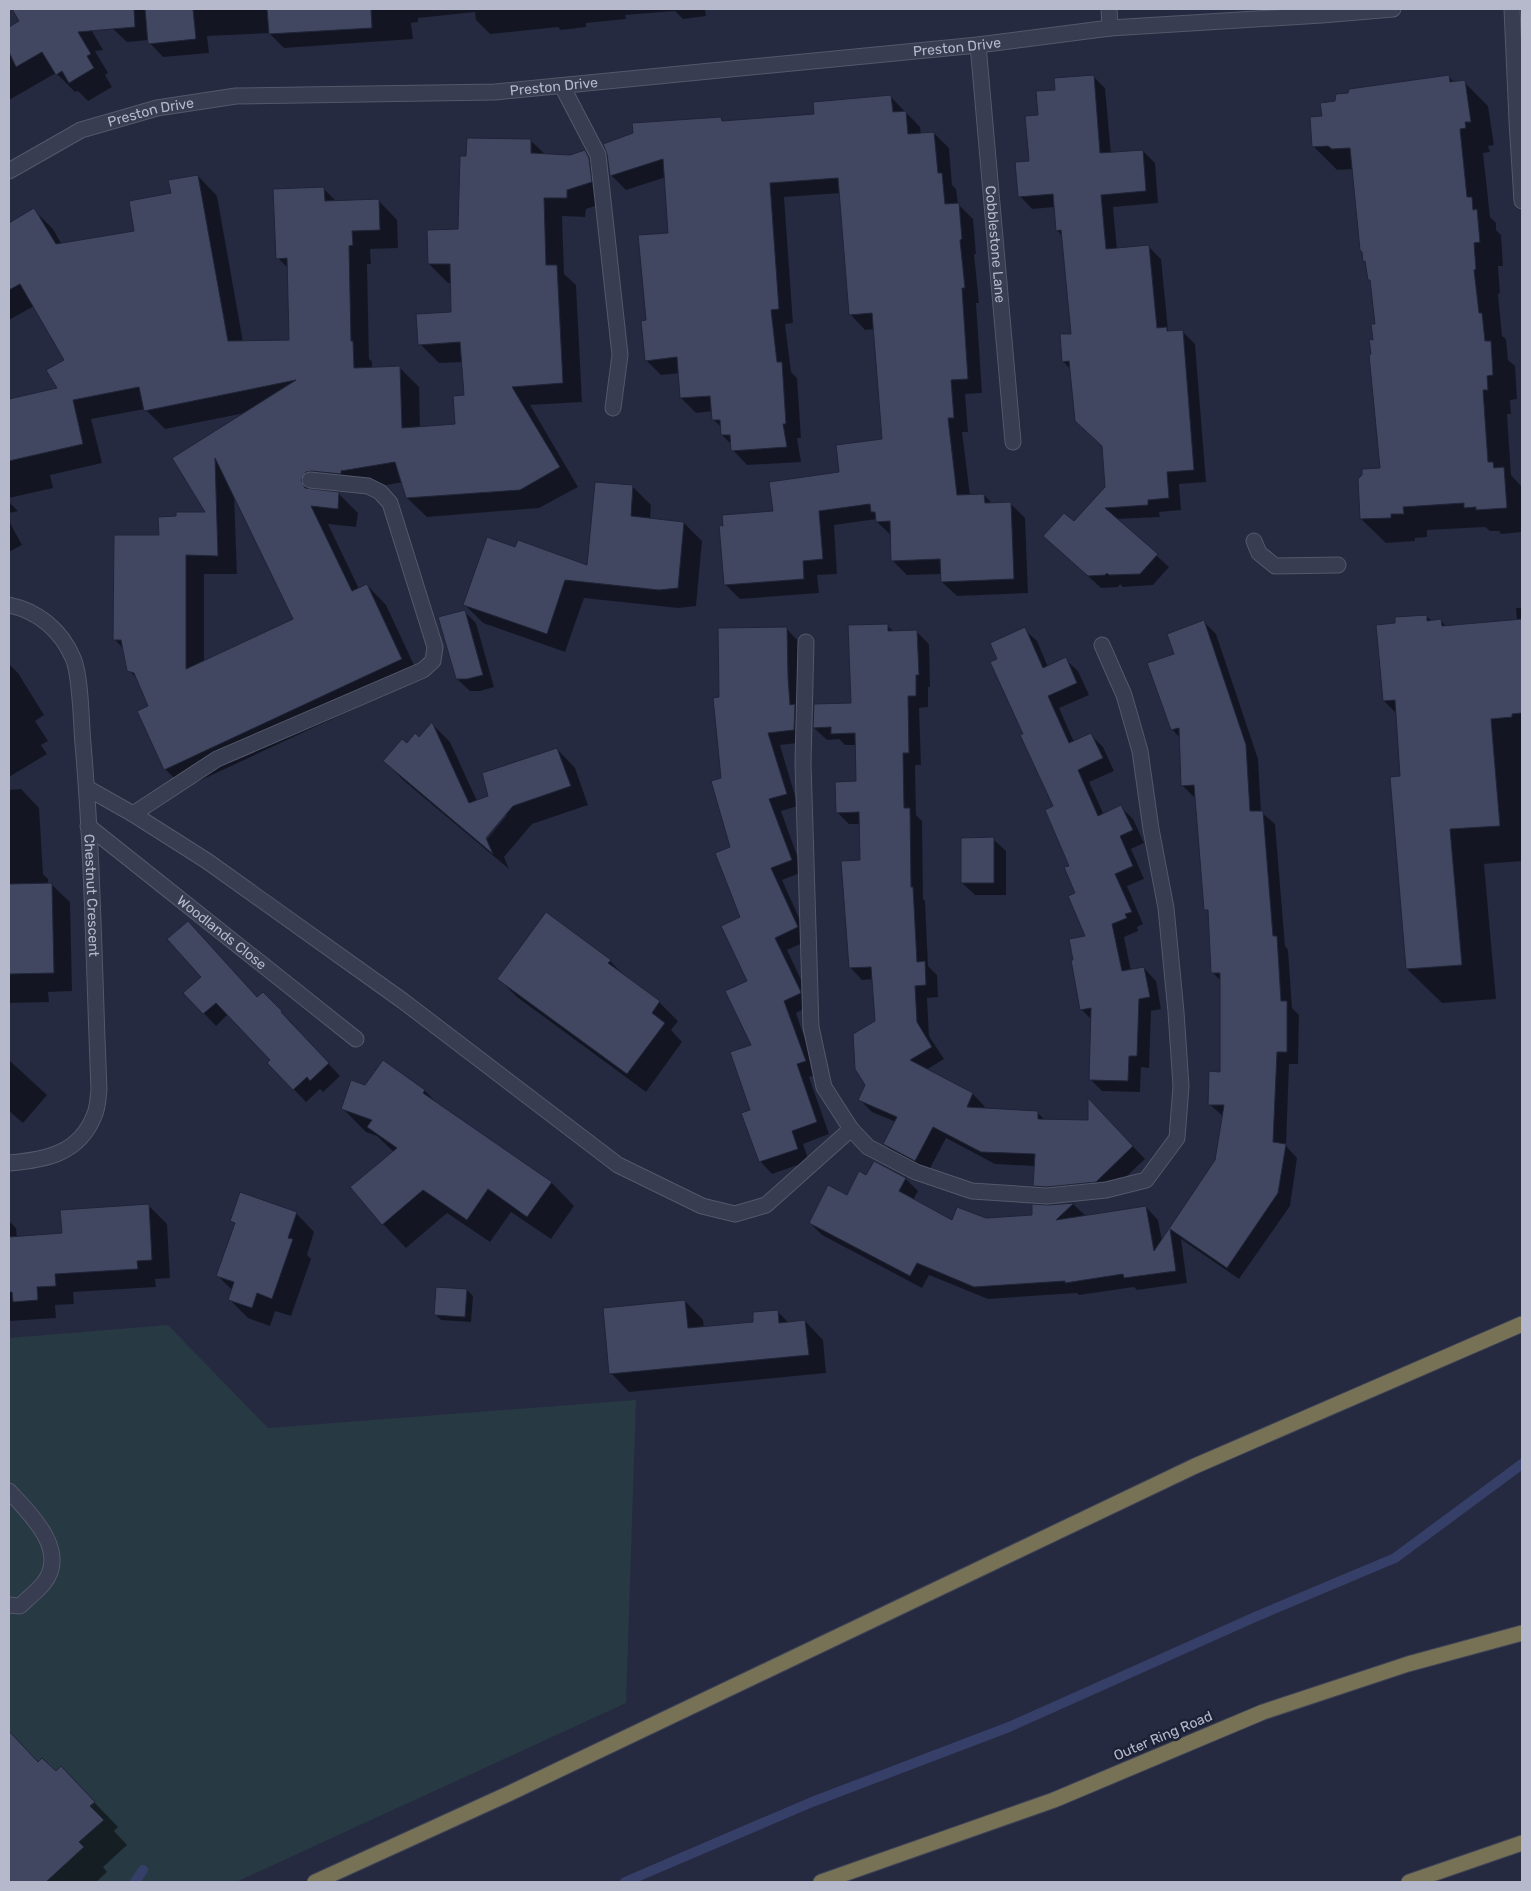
<svg xmlns="http://www.w3.org/2000/svg" width="1531" height="1891" viewBox="0 0 1531 1891" font-family="Rubik,sans-serif">
<rect width="100%" height="100%" fill="#252a41"/>
<path fill="#273942" d="M 168,1325 L 268,1428 L 636,1400 L 626,1703 L 236,1882 L 9,1882 L 9,1338 Z"/>
<path fill="#0007" fill-rule="evenodd" d="M 13,9 L 79,9 L 103,50 L 95,51 L 108,73 L 105,75 L 112,87 L 88,101 L 78,91 L 75,92 L 56,73 L 9,100 L 9,28 L 20,21 Z
M 112,9 L 705,9 L 706,16 L 683,19 L 675,11 L 625,15 L 626,19 L 586,23 L 586,27 L 561,30 L 558,27 L 490,34 L 476,20 L 475,12 L 418,18 L 418,22 L 411,23 L 413,39 L 284,48 L 269,33 L 207,36 L 209,53 L 163,57 L 150,43 L 149,40 L 127,42 L 113,29 Z
M 1093,76 L 1105,88 L 1111,154 L 1143,151 L 1155,163 L 1158,203 L 1113,207 L 1117,250 L 1149,247 L 1161,259 L 1168,330 L 1170,332 L 1183,332 L 1195,344 L 1206,482 L 1179,484 L 1181,510 L 1159,512 L 1160,517 L 1116,519 L 1169,567 L 1153,585 L 1123,587 L 1120,584 L 1118,587 L 1101,588 L 1045,536 L 1074,523 L 1106,487 L 1104,447 L 1073,403 L 1070,369 L 1063,361 L 1072,335 L 1062,236 L 1057,230 L 1055,207 L 1032,209 L 1020,196 L 1030,162 L 1040,116 L 1057,91 Z
M 1449,77 L 1455,83 L 1464,82 L 1488,106 L 1494,145 L 1488,146 L 1490,152 L 1483,153 L 1490,217 L 1496,223 L 1496,230 L 1501,235 L 1503,266 L 1498,266 L 1500,293 L 1498,294 L 1502,336 L 1506,339 L 1508,360 L 1515,366 L 1517,399 L 1510,400 L 1511,414 L 1507,414 L 1511,475 L 1522,487 L 1522,532 L 1501,534 L 1499,531 L 1490,531 L 1485,527 L 1427,530 L 1427,537 L 1415,538 L 1415,541 L 1386,543 L 1361,519 L 1381,469 L 1372,355 L 1376,325 L 1371,281 L 1369,279 L 1366,263 L 1364,261 L 1353,169 L 1337,170 L 1313,146 L 1323,117 Z
M 890,96 L 920,127 L 921,134 L 934,133 L 949,148 L 952,185 L 956,189 L 958,204 L 973,219 L 976,254 L 974,254 L 979,303 L 976,303 L 982,393 L 965,394 L 968,432 L 962,432 L 970,495 L 984,495 L 993,504 L 1010,503 L 1025,518 L 1028,593 L 957,596 L 942,582 L 942,574 L 907,575 L 893,561 L 892,536 L 877,522 L 877,519 L 834,525 L 837,574 L 817,575 L 819,593 L 740,599 L 725,584 L 775,512 L 841,473 L 883,441 L 874,329 L 865,330 L 851,315 L 841,193 L 784,197 L 793,323 L 785,324 L 791,372 L 797,378 L 801,438 L 797,438 L 801,462 L 747,465 L 733,450 L 732,445 L 722,435 L 721,427 L 713,419 L 713,411 L 696,413 L 681,398 L 680,373 L 661,375 L 646,360 L 647,321 L 669,234 L 666,177 L 626,190 L 611,175 L 721,118 L 724,122 L 816,115 Z
M 531,141 L 546,155 L 570,156 L 584,151 L 604,170 L 610,201 L 586,209 L 585,217 L 562,216 L 564,274 L 576,285 L 582,402 L 530,405 L 578,487 L 539,508 L 427,517 L 407,498 L 403,482 L 360,490 L 331,489 L 322,491 L 339,494 L 358,513 L 356,527 L 328,524 L 359,589 L 367,585 L 386,605 L 420,678 L 184,788 L 165,769 L 150,707 L 138,679 L 128,670 L 124,649 L 114,639 L 160,536 L 207,513 L 173,458 L 245,413 L 165,429 L 145,409 L 91,419 L 102,463 L 50,475 L 53,488 L 9,498 L 9,400 L 59,389 L 66,360 L 34,306 L 9,320 L 9,242 L 12,239 L 9,233 L 9,224 L 34,210 L 53,229 L 62,245 L 136,232 L 172,194 L 198,176 L 217,196 L 243,342 L 290,341 L 289,269 L 278,258 L 324,189 L 337,202 L 378,200 L 397,220 L 398,248 L 370,249 L 371,264 L 367,264 L 369,359 L 372,361 L 372,368 L 400,368 L 419,387 L 420,428 L 456,425 L 465,396 L 463,362 L 439,363 L 420,344 L 452,313 L 452,283 L 448,283 L 429,264 L 459,230 ZM 234,494 L 295,619 L 204,661 L 204,574 L 237,574 Z
M 633,487 L 651,505 L 650,519 L 684,523 L 702,541 L 696,606 L 678,608 L 584,598 L 565,652 L 483,623 L 465,605 L 516,548 L 588,566 Z
M 9,502 L 18,511 L 9,513 Z
M 9,521 L 22,545 L 9,552 Z
M 1516,608 L 1522,608 L 1522,861 L 1484,864 L 1496,999 L 1442,1003 L 1407,969 L 1401,777 L 1397,714 L 1384,701 L 1397,624 L 1426,616 L 1432,621 L 1441,621 L 1447,627 L 1517,621 Z
M 464,611 L 476,623 L 494,687 L 480,691 L 470,691 L 457,679 Z
M 1204,622 L 1216,634 L 1258,759 L 1261,812 L 1275,824 L 1285,946 L 1288,950 L 1292,1008 L 1299,1015 L 1298,1064 L 1289,1064 L 1286,1146 L 1297,1158 L 1290,1206 L 1239,1279 L 1181,1239 L 1187,1283 L 1137,1290 L 1134,1287 L 1079,1295 L 1077,1293 L 988,1299 L 929,1275 L 922,1288 L 822,1235 L 810,1223 L 847,1196 L 867,1177 L 906,1179 L 918,1191 L 913,1200 L 952,1222 L 1033,1216 L 1048,1207 L 1073,1204 L 1086,1216 L 1146,1207 L 1158,1220 L 1162,1241 L 1216,1160 L 1223,1116 L 1209,1104 L 1221,1073 L 1222,982 L 1213,973 L 1209,913 L 1206,909 L 1196,797 L 1194,797 L 1182,785 L 1180,738 L 1172,729 L 1175,655 Z
M 887,625 L 894,632 L 917,632 L 929,644 L 930,687 L 928,687 L 928,707 L 919,708 L 921,765 L 915,765 L 916,815 L 922,821 L 923,899 L 925,901 L 928,966 L 937,975 L 938,997 L 927,998 L 929,1036 L 944,1059 L 926,1070 L 973,1094 L 985,1107 L 984,1109 L 1037,1112 L 1046,1121 L 1089,1122 L 1100,1112 L 1145,1159 L 1109,1193 L 1047,1197 L 1034,1185 L 1035,1166 L 995,1164 L 946,1138 L 928,1172 L 896,1156 L 884,1144 L 896,1122 L 872,1112 L 860,1100 L 867,1085 L 876,1021 L 873,979 L 862,980 L 850,967 L 861,862 L 860,824 L 849,824 L 837,812 L 857,782 L 856,745 L 845,745 L 839,739 L 827,740 L 814,728 L 852,704 Z
M 786,628 L 798,641 L 800,690 L 806,742 L 780,745 L 798,806 L 781,811 L 803,872 L 782,880 L 809,940 L 787,950 L 812,1003 L 812,1005 L 796,1013 L 817,1074 L 809,1077 L 829,1134 L 803,1144 L 809,1161 L 772,1174 L 760,1161 L 752,1111 L 752,1046 L 749,982 L 722,779 L 720,698 Z
M 1024,629 L 1037,641 L 1048,667 L 1065,659 L 1078,671 L 1089,695 L 1059,708 L 1074,742 L 1091,735 L 1103,747 L 1114,771 L 1089,782 L 1104,815 L 1121,807 L 1133,819 L 1144,843 L 1131,849 L 1144,879 L 1127,886 L 1143,924 L 1137,927 L 1138,931 L 1124,937 L 1131,971 L 1144,968 L 1156,981 L 1161,1009 L 1151,1011 L 1149,1068 L 1141,1067 L 1140,1092 L 1102,1091 L 1090,1079 L 1092,1020 L 1081,1009 L 1075,961 L 1086,937 L 1055,807 L 1025,735 L 999,659 Z
M 9,664 L 18,673 L 44,715 L 35,721 L 48,741 L 41,745 L 47,754 L 9,777 Z
M 432,724 L 450,742 L 477,801 L 490,796 L 557,749 L 575,768 L 588,805 L 532,824 L 504,857 L 509,869 L 403,780 L 385,761 L 407,745 L 419,739 ZM 504,815 L 507,815 L 483,844 L 481,842 Z
M 21,789 L 39,808 L 43,874 L 48,879 L 48,884 L 51,884 L 70,902 L 72,991 L 48,992 L 49,1002 L 9,1003 L 9,790 Z
M 993,839 L 1006,851 L 1006,895 L 975,895 L 962,883 Z
M 546,914 L 610,961 L 628,979 L 659,1002 L 678,1021 L 671,1030 L 682,1042 L 646,1092 L 517,997 L 499,979 Z
M 185,993 L 258,998 L 263,994 L 293,1024 L 292,1025 L 340,1076 L 323,1092 L 320,1089 L 306,1102 L 269,1063 L 272,1060 L 228,1014 L 216,1026 Z
M 9,1060 L 47,1095 L 23,1123 L 9,1111 Z
M 383,1062 L 425,1091 L 441,1107 L 551,1182 L 574,1206 L 551,1239 L 511,1212 L 490,1242 L 447,1213 L 406,1248 L 383,1224 L 352,1187 L 394,1152 L 377,1136 L 366,1132 L 343,1109 L 366,1086 Z
M 148,1205 L 167,1224 L 170,1278 L 155,1279 L 156,1287 L 73,1292 L 74,1304 L 55,1305 L 56,1318 L 9,1321 L 9,1221 L 16,1228 L 17,1238 L 63,1234 Z
M 296,1213 L 314,1232 L 307,1255 L 311,1259 L 291,1316 L 275,1311 L 270,1326 L 248,1318 L 230,1300 L 233,1291 L 218,1276 L 235,1224 L 232,1221 Z
M 467,1290 L 473,1296 L 471,1322 L 441,1320 L 435,1314 Z
M 685,1301 L 703,1320 L 704,1328 L 755,1323 L 777,1311 L 789,1323 L 805,1321 L 823,1340 L 826,1373 L 629,1392 L 611,1373 Z
M 9,1731 L 38,1763 L 56,1773 L 61,1768 L 118,1827 L 114,1831 L 127,1845 L 103,1867 L 107,1872 L 96,1882 L 9,1882 Z"/>
<g fill="none" stroke-linecap="round" stroke-linejoin="round">
<path stroke="#363f67" stroke-width="10" d="M 135,1882 L 143,1870
M 625,1882 L 812,1802 L 1009,1727 L 1255,1617 L 1395,1558 L 1522,1464"/>
</g>
<path fill="#414761" stroke="#202438" fill-rule="evenodd" d="M 12,9 L 134,9 L 135,27 L 78,32 L 91,54 L 87,56 L 94,68 L 69,83 L 62,71 L 56,75 L 42,52 L 16,67 L 9,52 L 9,27 L 19,21 Z
M 145,9 L 193,9 L 196,39 L 148,44 Z
M 267,9 L 371,9 L 372,28 L 269,34 Z
M 1094,75 L 1100,153 L 1143,150 L 1146,191 L 1101,195 L 1106,249 L 1149,245 L 1157,328 L 1167,327 L 1167,331 L 1183,330 L 1194,470 L 1167,472 L 1169,498 L 1148,500 L 1148,505 L 1105,508 L 1158,554 L 1140,574 L 1109,575 L 1107,573 L 1105,575 L 1088,576 L 1043,536 L 1064,513 L 1074,521 L 1105,487 L 1102,446 L 1075,421 L 1069,361 L 1062,362 L 1060,334 L 1071,334 L 1061,230 L 1056,231 L 1053,194 L 1018,197 L 1015,162 L 1029,161 L 1025,116 L 1038,115 L 1036,91 L 1055,90 L 1054,78 Z
M 1449,75 L 1450,82 L 1465,80 L 1471,122 L 1465,122 L 1466,128 L 1460,129 L 1467,197 L 1472,197 L 1473,210 L 1477,209 L 1480,242 L 1474,243 L 1476,269 L 1474,270 L 1479,313 L 1482,313 L 1485,341 L 1491,341 L 1493,375 L 1487,376 L 1488,390 L 1483,390 L 1488,462 L 1493,462 L 1494,468 L 1504,467 L 1507,508 L 1476,510 L 1476,507 L 1464,508 L 1464,503 L 1403,507 L 1404,514 L 1391,514 L 1391,518 L 1360,519 L 1358,479 L 1362,475 L 1362,469 L 1380,468 L 1369,355 L 1371,354 L 1369,339 L 1373,340 L 1371,324 L 1375,324 L 1370,280 L 1368,280 L 1365,261 L 1363,262 L 1362,252 L 1360,250 L 1350,148 L 1332,149 L 1328,146 L 1312,147 L 1310,117 L 1322,116 L 1320,103 L 1335,101 L 1336,94 L 1348,93 L 1349,89 Z
M 891,95 L 893,112 L 906,111 L 908,134 L 934,132 L 938,173 L 942,173 L 945,204 L 959,203 L 962,239 L 960,240 L 965,288 L 962,288 L 968,379 L 951,380 L 954,418 L 948,418 L 957,495 L 984,494 L 985,503 L 1011,502 L 1014,579 L 941,582 L 940,559 L 891,561 L 890,521 L 876,522 L 875,512 L 871,512 L 870,504 L 819,511 L 823,559 L 803,561 L 804,579 L 724,585 L 719,525 L 723,526 L 722,515 L 773,511 L 769,482 L 839,472 L 836,445 L 882,439 L 872,313 L 849,315 L 838,178 L 770,183 L 779,309 L 771,310 L 777,362 L 782,362 L 786,424 L 783,424 L 787,447 L 731,451 L 730,435 L 721,435 L 720,420 L 712,420 L 710,396 L 680,398 L 677,357 L 645,361 L 641,321 L 646,320 L 638,235 L 668,233 L 663,159 L 610,176 L 607,154 L 603,144 L 633,133 L 632,123 L 721,117 L 722,121 L 814,114 L 813,102 Z
M 467,138 L 531,139 L 531,153 L 570,155 L 585,150 L 589,158 L 592,182 L 567,190 L 567,198 L 544,198 L 546,265 L 557,265 L 563,383 L 512,387 L 560,467 L 520,490 L 406,498 L 395,462 L 341,471 L 341,474 L 311,471 L 306,472 L 301,480 L 305,488 L 339,492 L 338,509 L 311,506 L 352,591 L 367,584 L 402,659 L 164,770 L 137,711 L 148,706 L 134,673 L 127,671 L 121,640 L 113,640 L 114,535 L 159,535 L 158,517 L 176,516 L 176,512 L 205,512 L 172,458 L 296,380 L 144,411 L 139,387 L 73,400 L 83,444 L 9,461 L 9,399 L 57,388 L 46,370 L 64,360 L 20,284 L 9,290 L 9,223 L 34,208 L 56,244 L 134,231 L 129,201 L 171,193 L 168,180 L 198,175 L 228,341 L 289,340 L 287,258 L 276,259 L 273,189 L 324,187 L 325,201 L 379,199 L 380,230 L 352,231 L 353,245 L 349,246 L 351,341 L 353,341 L 354,368 L 400,366 L 402,428 L 455,424 L 453,396 L 464,395 L 460,342 L 418,345 L 416,314 L 451,312 L 450,264 L 428,264 L 427,230 L 458,229 L 460,156 L 466,156 ZM 215,458 L 293,619 L 186,669 L 186,555 L 218,556 Z
M 595,482 L 633,485 L 631,516 L 684,522 L 678,588 L 659,590 L 565,580 L 547,634 L 463,605 L 487,537 L 515,547 L 518,540 L 587,565 Z
M 465,610 L 483,675 L 467,679 L 456,679 L 438,617 Z
M 1427,615 L 1427,621 L 1441,619 L 1442,626 L 1522,619 L 1522,713 L 1512,714 L 1512,717 L 1491,719 L 1500,826 L 1450,829 L 1462,965 L 1406,969 L 1390,777 L 1400,776 L 1395,700 L 1383,701 L 1376,625 L 1395,623 L 1395,617 Z
M 1204,620 L 1246,745 L 1250,811 L 1263,811 L 1273,936 L 1277,936 L 1281,1001 L 1287,1001 L 1287,1052 L 1277,1052 L 1273,1142 L 1286,1144 L 1278,1193 L 1227,1268 L 1170,1229 L 1176,1271 L 1124,1278 L 1123,1274 L 1065,1283 L 1065,1281 L 974,1287 L 917,1263 L 910,1276 L 809,1223 L 828,1185 L 847,1195 L 859,1171 L 866,1175 L 874,1161 L 906,1178 L 899,1191 L 952,1220 L 957,1207 L 986,1218 L 1032,1215 L 1032,1204 L 1048,1205 L 1074,1203 L 1056,1220 L 1146,1206 L 1154,1251 L 1215,1160 L 1224,1105 L 1208,1105 L 1209,1071 L 1220,1072 L 1220,973 L 1211,973 L 1208,910 L 1204,910 L 1194,785 L 1181,786 L 1179,728 L 1171,730 L 1147,663 L 1174,654 L 1167,634 Z
M 888,624 L 888,631 L 917,630 L 919,675 L 916,675 L 916,696 L 908,696 L 909,753 L 903,753 L 904,808 L 910,808 L 911,887 L 913,887 L 917,962 L 925,961 L 926,985 L 915,986 L 917,1022 L 932,1047 L 910,1060 L 973,1093 L 967,1107 L 1038,1111 L 1038,1119 L 1088,1120 L 1088,1098 L 1133,1146 L 1096,1182 L 1047,1187 L 1033,1186 L 1035,1154 L 981,1152 L 933,1127 L 915,1161 L 883,1144 L 897,1117 L 858,1100 L 865,1085 L 855,1069 L 853,1034 L 875,1021 L 871,967 L 849,968 L 841,861 L 860,860 L 859,812 L 836,813 L 835,782 L 856,781 L 855,733 L 831,734 L 831,727 L 813,728 L 814,704 L 851,703 L 848,625 Z
M 787,627 L 788,677 L 790,705 L 795,704 L 794,730 L 768,733 L 787,794 L 769,799 L 792,860 L 771,868 L 798,927 L 775,938 L 800,990 L 801,993 L 784,1001 L 806,1061 L 797,1064 L 817,1122 L 792,1131 L 798,1149 L 759,1162 L 741,1113 L 750,1110 L 730,1052 L 751,1045 L 725,991 L 747,981 L 721,926 L 740,917 L 715,853 L 730,847 L 711,781 L 721,778 L 713,698 L 719,697 L 718,628 Z
M 1025,627 L 1043,668 L 1066,657 L 1077,683 L 1048,696 L 1069,743 L 1091,733 L 1103,758 L 1078,770 L 1098,816 L 1121,805 L 1133,830 L 1120,836 L 1133,866 L 1115,874 L 1132,912 L 1125,914 L 1127,918 L 1112,924 L 1122,971 L 1144,967 L 1150,997 L 1139,999 L 1137,1056 L 1129,1056 L 1128,1081 L 1089,1080 L 1091,1008 L 1080,1010 L 1071,960 L 1073,960 L 1069,939 L 1085,936 L 1068,896 L 1075,893 L 1064,867 L 1069,866 L 1045,810 L 1053,806 L 1020,735 L 1023,734 L 990,662 L 997,659 L 990,643 Z
M 432,722 L 469,803 L 488,796 L 482,773 L 557,748 L 571,786 L 513,806 L 486,838 L 493,854 L 383,761 L 402,739 L 407,743 L 415,733 L 419,737 Z
M 994,837 L 994,883 L 961,883 L 961,838 Z
M 52,883 L 54,973 L 9,974 L 9,884 Z
M 546,912 L 611,960 L 608,963 L 660,1001 L 652,1013 L 665,1023 L 627,1074 L 497,979 Z
M 188,921 L 257,997 L 263,992 L 282,1011 L 281,1012 L 329,1063 L 310,1081 L 307,1077 L 293,1090 L 267,1063 L 270,1060 L 216,1003 L 203,1014 L 183,993 L 201,977 L 167,939 Z
M 383,1060 L 425,1090 L 423,1093 L 552,1182 L 527,1217 L 488,1189 L 467,1220 L 423,1190 L 382,1225 L 350,1187 L 397,1148 L 367,1127 L 372,1120 L 341,1109 L 351,1080 L 365,1085 Z
M 240,1192 L 297,1212 L 288,1238 L 293,1239 L 272,1299 L 257,1293 L 252,1308 L 228,1300 L 234,1282 L 216,1276 L 235,1223 L 230,1221 Z
M 149,1204 L 152,1260 L 137,1261 L 138,1269 L 55,1274 L 56,1286 L 37,1287 L 38,1300 L 13,1302 L 12,1292 L 9,1292 L 9,1237 L 62,1233 L 60,1210 Z
M 436,1287 L 467,1289 L 465,1317 L 434,1315 Z
M 685,1300 L 688,1328 L 753,1322 L 753,1312 L 778,1310 L 779,1323 L 805,1320 L 809,1355 L 609,1374 L 603,1308 Z
M 9,1731 L 38,1762 L 42,1758 L 56,1771 L 61,1766 L 95,1802 L 90,1806 L 104,1820 L 79,1842 L 84,1847 L 46,1882 L 9,1882 Z"/>
<g fill="none" stroke-linecap="round" stroke-linejoin="round">
<g stroke="#54586b" stroke-width="17">
<path id="service" d="M 1512,9 L 1517,121 L 1522,201
M 1254,541 L 1259,553 L 1275,566 L 1338,565
M 133,814 L 217,759 L 423,670 L 433,661 L 435,647 L 390,503 L 380,492 L 368,486 L 310,480
M 9,1491 C 30,1514 70,1551 43,1584 C 36,1592 27,1599 20,1606 L 9,1605"/>
</g>
<g stroke="#54586b" stroke-width="17">
<g id="minor">
<path d="M 1109,9 L 1110,28"/>
<path id="s1" d="M 978,45 L 1013,442"/>
<path d="M 562,86 L 598,155 L 620,355 L 613,408"/>
<path id="s2" d="M 9,171 L 81,130 L 157,108 L 236,96 L 495,92 L 978,45 L 1110,28 L 1322,15 L 1393,9"/>
<path id="s3" d="M 9,605 C 38,611 61,630 73,658 C 81,676 81,723 83,744 C 93,859 94,974 99,1089 C 98,1098 98,1108 94,1116 C 79,1154 45,1160 9,1163"/>
<path d="M 806,642 L 803,762 L 811,1027 L 824,1087 L 851,1129 L 868,1147 L 916,1172 L 972,1191 L 1047,1196 L 1106,1190 L 1146,1180 L 1177,1138 L 1181,1086 L 1176,1012 L 1166,908 L 1151,829 L 1140,751 L 1124,695 L 1102,645"/>
<path d="M 87,788 L 133,814 L 207,861 L 403,1001 L 618,1165 L 702,1206 L 735,1214 L 766,1205 L 851,1129"/>
<path id="s4" d="M 88,826 L 356,1039"/>
</g>
</g>
<g stroke="#414558" stroke-width="17">
<path id="motorway" d="M 315,1882 L 508,1794 L 1195,1466 L 1522,1324
M 821,1882 L 1054,1800 L 1263,1712 L 1408,1664 L 1522,1633
M 1409,1882 L 1522,1843"/>
</g>
<use href="#service" stroke="#393d51" stroke-width="15"/>
<use href="#minor" stroke="#393d51" stroke-width="15"/>
<use href="#motorway" stroke="#777256" stroke-width="15"/>
</g>
<g text-anchor="middle" dominant-baseline="central" stroke-width="5" stroke-linejoin="round" paint-order="stroke">
<g font-size="14" fill="#b6b9cb" stroke="#1e2236">
<text stroke="none"><textPath href="#s2" startOffset="965">Preston Drive</textPath></text>
<text stroke="none"><textPath href="#s2" startOffset="560">Preston Drive</textPath></text>
<text stroke="none"><textPath href="#s2" startOffset="155">Preston Drive</textPath></text>
<text stroke="none"><textPath href="#s1" startOffset="200">Cobblestone Lane</textPath></text>
<text stroke="none"><textPath href="#s3" startOffset="325">Chestnut Crescent</textPath></text>
<text stroke="none"><textPath href="#s4" startOffset="171">Woodlands Close</textPath></text>
<text transform="translate(1163 1736) rotate(-23)">Outer Ring Road</text>
</g>
</g>
<rect width="1531" height="1891" fill="none" stroke="#b6b9cb" stroke-width="20"/>
</svg>
